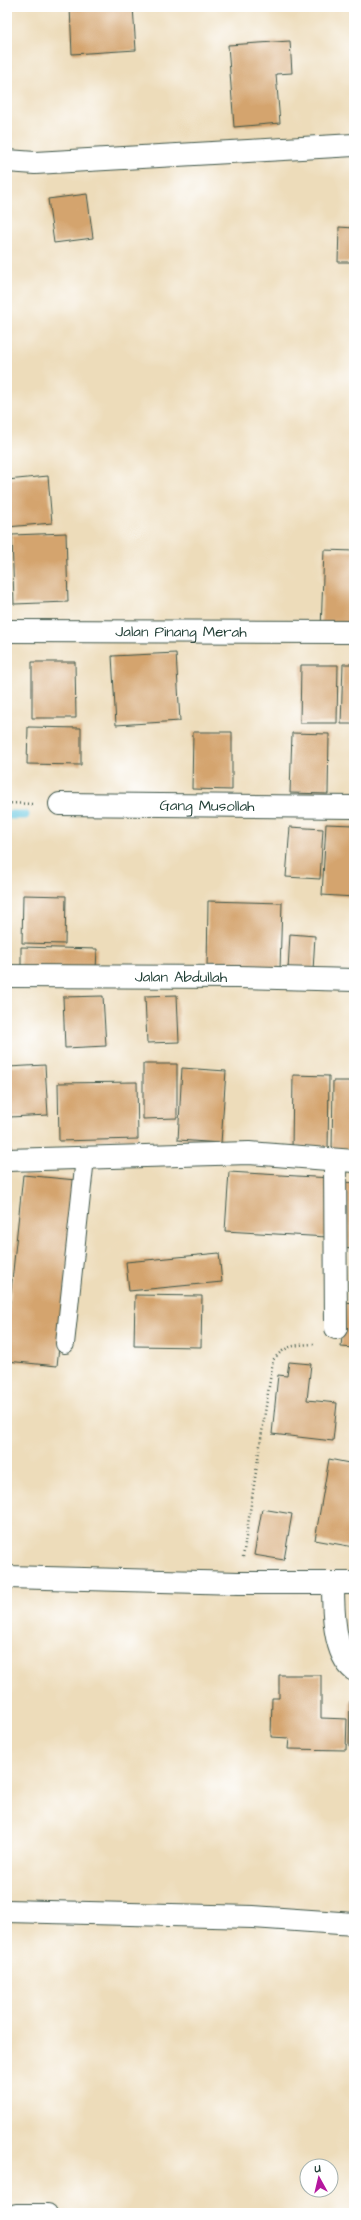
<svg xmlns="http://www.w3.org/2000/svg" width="361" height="2220" viewBox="0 0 361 2220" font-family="'Architects Daughter',sans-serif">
<rect width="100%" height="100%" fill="#fff"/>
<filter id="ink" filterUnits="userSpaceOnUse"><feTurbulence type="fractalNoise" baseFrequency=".025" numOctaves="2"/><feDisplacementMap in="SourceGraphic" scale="8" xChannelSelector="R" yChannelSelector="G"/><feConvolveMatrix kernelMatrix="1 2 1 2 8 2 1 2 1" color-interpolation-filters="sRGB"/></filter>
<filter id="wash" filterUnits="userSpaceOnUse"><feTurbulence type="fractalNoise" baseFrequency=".012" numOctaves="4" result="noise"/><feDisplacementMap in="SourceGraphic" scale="16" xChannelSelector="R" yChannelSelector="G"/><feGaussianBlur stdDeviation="0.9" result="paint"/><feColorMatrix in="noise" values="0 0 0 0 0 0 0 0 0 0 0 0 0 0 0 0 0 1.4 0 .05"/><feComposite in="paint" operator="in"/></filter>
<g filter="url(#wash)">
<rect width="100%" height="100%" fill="#eddcba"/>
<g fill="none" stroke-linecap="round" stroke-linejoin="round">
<path stroke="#60c4de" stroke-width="9" d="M 7,815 L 25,815"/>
</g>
<g id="blocks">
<path fill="#d4a46e" d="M 70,7 L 133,7 L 136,50 L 72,54 Z
M 290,41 L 292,73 L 276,74 L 280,123 L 234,127 L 228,45 Z
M 87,194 L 93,238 L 54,243 L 48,199 Z
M 339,227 L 354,228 L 354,262 L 338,262 Z
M 48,476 L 52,523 L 7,527 L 7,480 Z
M 66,533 L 68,602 L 14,604 L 12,535 Z
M 324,550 L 354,551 L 354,630 L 321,629 Z
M 176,653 L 180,721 L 116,725 L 112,656 Z
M 32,662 L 75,662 L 76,718 L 32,718 Z
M 343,664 L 354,664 L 354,724 L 341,724 Z
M 301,665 L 338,665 L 337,723 L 300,723 Z
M 28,727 L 81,728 L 81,765 L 27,764 Z
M 193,732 L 232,732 L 232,790 L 192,789 Z
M 292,733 L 329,734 L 328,794 L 290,793 Z
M 326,824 L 354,825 L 354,897 L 322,895 Z
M 290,827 L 323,829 L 320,879 L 286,877 Z
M 23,895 L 66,896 L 65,944 L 22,943 Z
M 208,901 L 282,903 L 280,970 L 207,969 Z
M 290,934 L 315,936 L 313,971 L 288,970 Z
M 21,947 L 97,949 L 96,970 L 21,968 Z
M 177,995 L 179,1042 L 147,1043 L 145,996 Z
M 103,996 L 106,1046 L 65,1048 L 63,997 Z
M 143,1064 L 177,1064 L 177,1118 L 143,1119 Z
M 45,1065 L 48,1115 L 10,1117 L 8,1067 Z
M 182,1068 L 226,1071 L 221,1143 L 178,1140 Z
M 293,1075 L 329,1076 L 328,1151 L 292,1150 Z
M 333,1081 L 354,1081 L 354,1150 L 332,1150 Z
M 137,1082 L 138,1139 L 59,1141 L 58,1083 Z
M 7,1104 L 9,1104 L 11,1153 L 7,1153 Z
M 229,1172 L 331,1178 L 327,1237 L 225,1231 Z
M 23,1175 L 76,1180 L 57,1366 L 7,1361 L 7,1329 Z
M 345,1182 L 354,1183 L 354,1249 L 340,1248 Z
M 219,1253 L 222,1282 L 129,1291 L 126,1262 Z
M 135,1295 L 202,1296 L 201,1347 L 134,1346 Z
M 345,1302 L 354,1303 L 354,1348 L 341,1347 Z
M 289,1362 L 311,1364 L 307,1400 L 337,1403 L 333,1441 L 272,1434 L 278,1375 L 287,1376 Z
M 329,1459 L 354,1464 L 354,1547 L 315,1540 Z
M 262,1509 L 292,1514 L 284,1560 L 254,1555 Z
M 279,1675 L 321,1675 L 321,1718 L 347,1719 L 346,1750 L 288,1749 L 289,1738 L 271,1737 L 272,1698 L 279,1698 Z
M 350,1700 L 354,1701 L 354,1747 L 349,1747 Z"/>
</g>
</g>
<g filter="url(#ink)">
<use href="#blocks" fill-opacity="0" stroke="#3e5548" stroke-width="1"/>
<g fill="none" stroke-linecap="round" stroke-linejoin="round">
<g stroke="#3e5548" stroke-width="20">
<path id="service" d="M 65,1344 L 85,1158
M 16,2213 L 48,2213"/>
</g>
<g stroke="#3e5548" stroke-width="24">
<g id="minor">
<path d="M 7,161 L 35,163 L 354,145"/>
<path id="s1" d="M 7,631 L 354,632"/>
<path id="s2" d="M 60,804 L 354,807"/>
<path id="s3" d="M 7,976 L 237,977 L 354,980"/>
<path d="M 7,1160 L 249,1153 L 354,1161"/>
<path d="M 335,1160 L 336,1328"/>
<path d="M 7,1577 L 239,1583 L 354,1583"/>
<path d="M 333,1583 C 333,1608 333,1654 354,1670"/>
<path d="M 7,1911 L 253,1917 L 354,1924"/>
</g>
</g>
<path stroke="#3e5548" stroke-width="2.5" stroke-dasharray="1 3" stroke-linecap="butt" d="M 7,803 L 34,804
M 243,1557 L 273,1360 C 286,1345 294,1345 314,1344"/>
<use href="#service" stroke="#fff" stroke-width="18"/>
<use href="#minor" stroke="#fff" stroke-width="22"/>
</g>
</g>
<g text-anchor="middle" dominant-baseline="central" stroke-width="3.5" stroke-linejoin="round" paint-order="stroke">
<g font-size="15" fill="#1f3d34" stroke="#fff">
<text stroke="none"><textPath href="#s1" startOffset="174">Jalan Pinang Merah</textPath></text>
<text stroke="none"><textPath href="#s2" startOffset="147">Gang Musollah</textPath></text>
<text stroke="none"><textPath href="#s3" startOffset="174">Jalan Abdullah</textPath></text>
</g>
</g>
<rect width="361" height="2220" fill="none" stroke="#fff" stroke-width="24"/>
<g transform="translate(319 2178) rotate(352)"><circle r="19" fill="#ffffff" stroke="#a5b1ae"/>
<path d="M0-3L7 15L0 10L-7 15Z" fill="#b5179e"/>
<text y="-6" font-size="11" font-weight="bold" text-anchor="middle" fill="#1f3d34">U</text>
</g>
</svg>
